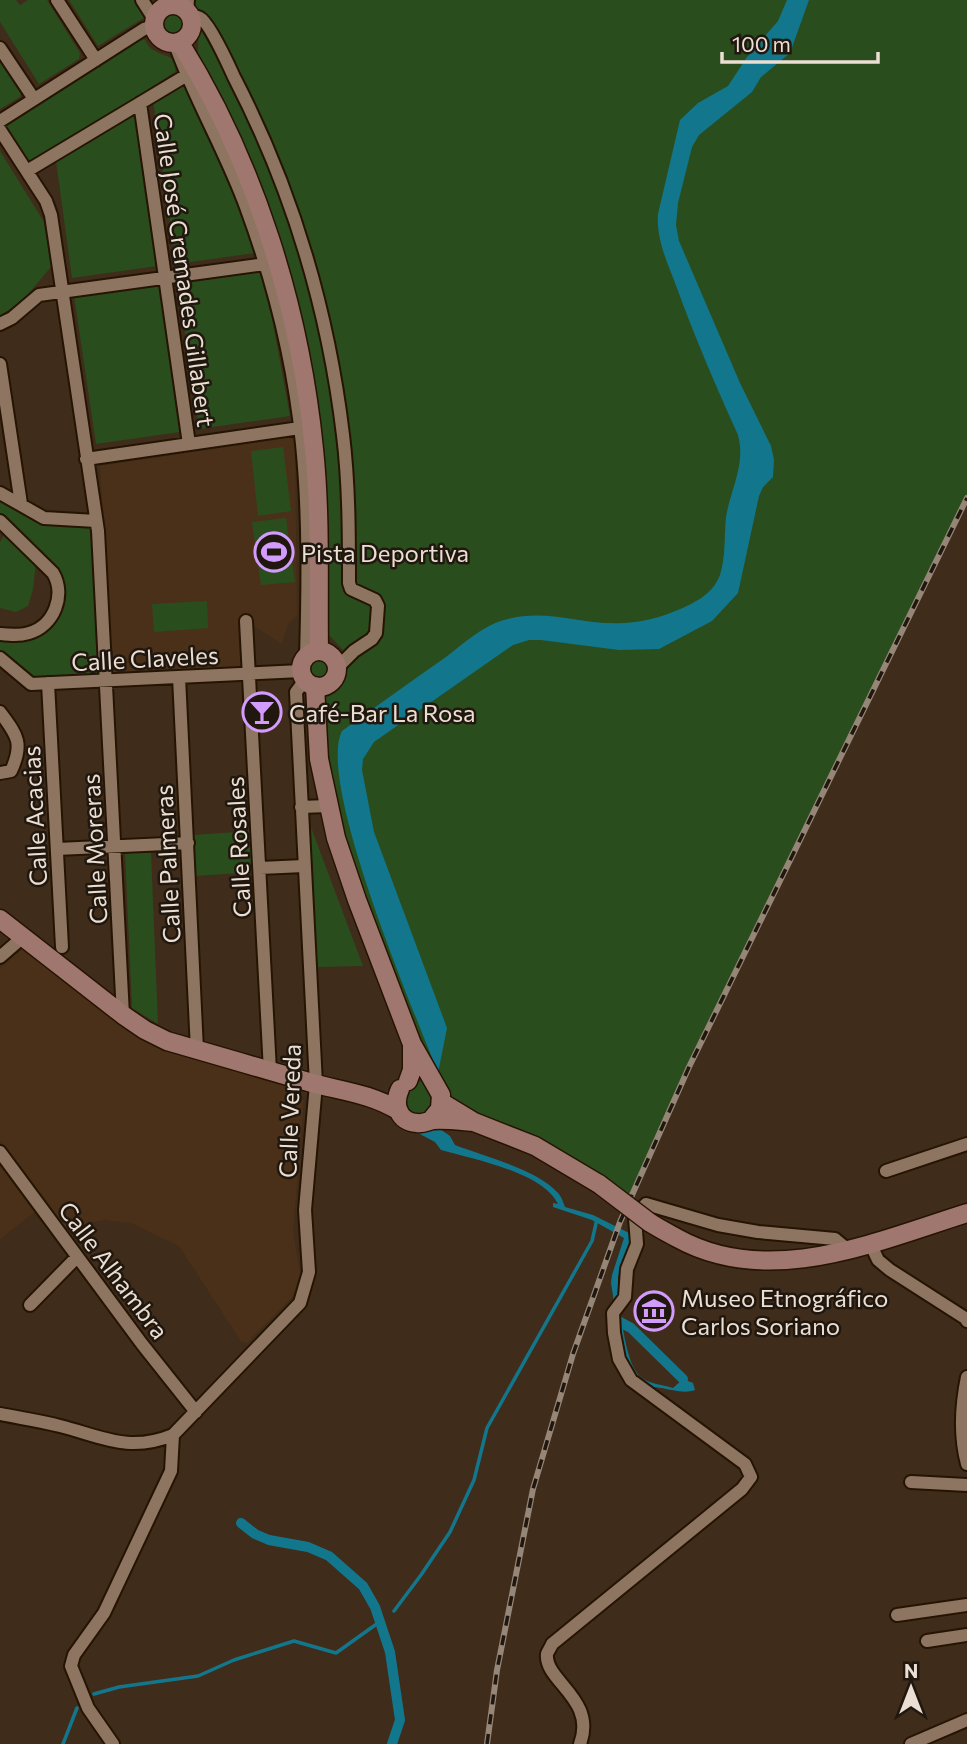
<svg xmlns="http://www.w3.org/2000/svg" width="967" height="1744" viewBox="0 0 967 1744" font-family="Commissioner,sans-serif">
<rect width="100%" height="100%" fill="#402c1a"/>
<path fill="#4a3019" d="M 292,437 L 295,441 L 297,615 L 288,624 L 282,644 L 246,621 L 249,673 L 107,681 L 104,528 L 100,466 Z
M 23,949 L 114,1018 L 292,1086 L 289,1097 L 304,1100 L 293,1231 L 300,1274 L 293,1296 L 247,1343 L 241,1341 L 179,1246 L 131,1223 L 105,1220 L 65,1228 L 0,1140 L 0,968 Z
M 0,1163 L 36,1211 L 0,1239 Z"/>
<path fill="#2a4d1e" d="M 0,0 L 16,0 L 20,5 L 28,0 L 47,0 L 80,53 L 79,59 L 39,84 L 0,22 Z
M 69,0 L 134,0 L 145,17 L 98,46 Z
M 188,0 L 967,0 L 967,498 L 742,960 L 628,1205 L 442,1103 L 423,1068 L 324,788 L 321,687 L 331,682 L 336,673 L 372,639 L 378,606 L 351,589 L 346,480 L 331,360 L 279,176 L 203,20 L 190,15 Z
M155 24a18 18 0 1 1 36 0a18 18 0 1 1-36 0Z
M 199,22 C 220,63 244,103 262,146 C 309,258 339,380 343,502 C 345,529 344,555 344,582 L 372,606 L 371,633 L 344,651 L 329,635 L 326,627 L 322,455 L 198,53 Z
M 139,38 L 145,40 C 152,56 166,52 176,62 L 175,72 L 38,160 L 27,160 L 4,125 Z
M 0,58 L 21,91 L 20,97 L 0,109 Z
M 179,83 L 184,84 L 227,176 L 255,253 L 176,264 L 153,100 Z
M 129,115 L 136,117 L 157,266 L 72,278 L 56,161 Z
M 0,151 L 44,222 L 51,267 L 23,300 L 0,316 Z
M 259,268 L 272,318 L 290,416 L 199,429 L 178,280 Z
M 156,283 L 160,286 L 180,432 L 96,444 L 74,296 Z
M 283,447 L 291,511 L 258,516 L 251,451 Z
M 0,493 L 44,518 L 96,521 L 107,681 L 31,684 L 0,658 L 0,634 L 14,635 L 48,621 L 59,583 L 0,521 Z
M 286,518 L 295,582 L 261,585 L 252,522 Z
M 5,533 L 36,562 L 33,589 L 28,606 L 16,612 L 0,608 L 0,542 Z
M 207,601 L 208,628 L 154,632 L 152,604 Z
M304 669a15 15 0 1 1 30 0a15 15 0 1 1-30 0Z
M 308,822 L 309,822 L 363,966 L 317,967 Z
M 251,831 L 254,872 L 196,876 L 193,835 Z
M 125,853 L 151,853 L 158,1024 L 132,1008 Z
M 418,1081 L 425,1082 L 438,1108 L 410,1119 L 399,1097 L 412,1082 Z"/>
<path fill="#12778c" d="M 787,0 L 809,0 L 790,53 L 761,77 L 752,92 L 699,135 L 692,147 L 678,203 L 676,225 L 679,241 L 740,383 L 771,446 L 774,460 L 773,477 L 763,487 L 759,496 L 738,593 L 712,621 L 659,649 L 619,650 L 541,640 L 529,640 L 513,645 L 374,742 L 363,759 L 362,770 L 374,832 L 447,1028 L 438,1073 C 415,1013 316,783 342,731 C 377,706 411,681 446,657 C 463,644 482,626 504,620 C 547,607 583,626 625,623 C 647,622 671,614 691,604 C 704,597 714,590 720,575 C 726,556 724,536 726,517 C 731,488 746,464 738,435 C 716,386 695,338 677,288 C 668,264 656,240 658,214 L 680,120 L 698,103 L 728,86 L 747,57 L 778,21 Z
M 440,1129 L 450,1136 L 455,1145 C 483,1156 536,1169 557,1192 C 561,1195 563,1202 565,1207 L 593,1215 L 631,1234 L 632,1237 L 618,1277 L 618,1284 C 620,1305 624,1366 642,1378 C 650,1384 664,1385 673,1388 L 683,1379 L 693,1383 L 695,1390 C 685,1394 672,1390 662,1388 C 655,1387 646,1387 640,1383 C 621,1369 615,1306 611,1283 L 612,1275 L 624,1238 L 592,1220 L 553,1207 L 553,1203 L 558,1204 C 543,1172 472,1159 441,1150 L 435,1142 L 418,1133 Z"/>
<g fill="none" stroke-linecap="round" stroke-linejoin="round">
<path stroke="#12778c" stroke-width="3.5" d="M 394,1611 L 421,1575 L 450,1532 L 474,1480 L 487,1428 L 592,1241 L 597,1219
M 94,1694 L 119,1687 L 198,1676 L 234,1660 L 294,1641 L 336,1653 L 378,1623
M 63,1744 L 77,1708"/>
<path stroke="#12778c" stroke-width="10" d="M 620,1322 L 631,1328 L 683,1379
M 241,1523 L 255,1534 L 269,1540 L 308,1547 L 329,1556 L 363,1586 L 375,1607 L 390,1652 L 400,1720 L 392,1744"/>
<g stroke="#261403" stroke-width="16">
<path id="street" d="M 57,0 L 96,60
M 142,0 L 154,19
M 187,11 L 188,0
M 190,15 C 193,16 197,16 200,18 C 209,22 229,66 234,77 C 292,189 328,310 343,435 C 349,484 349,534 349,583 L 351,589 L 375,600 L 378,606 L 376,633 L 372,639 L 354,651 L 337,668
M 176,47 C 196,102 226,152 246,207 C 274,283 294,364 302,444 C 309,515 308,586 306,657
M 0,48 L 34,99
M 140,103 L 189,444
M 0,121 L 144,29 L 153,26
M 0,130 L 46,201 L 51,215 L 98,531 L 123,1015
M 27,171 L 187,75
M 0,324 L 12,318 L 39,295 L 265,264
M 0,364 L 21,504
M 86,459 L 300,428
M 0,493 L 44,518 L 96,521
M 0,521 L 53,573 C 66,595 54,626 29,633 C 19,636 10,635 0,634
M 246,621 L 270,1071
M 0,658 L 31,684 L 301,671
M 179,677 L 197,1050
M 48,683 L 62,947
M 0,712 C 17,735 24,743 11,771 L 0,773
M 301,807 L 328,806
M 57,849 L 188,843
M 260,868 L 304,866
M 0,957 L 23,937
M 0,1152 L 142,1344 L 196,1412
M 886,1171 L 967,1144
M 870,1243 L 878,1260 L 890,1270 L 965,1318 L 967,1321
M 30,1305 L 77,1257
M 967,1377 C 961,1406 959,1434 967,1464
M 0,1414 C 20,1418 41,1421 60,1426 C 103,1437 129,1453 173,1435 L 300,1303 L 309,1272 L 305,1210 L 316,1084 L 296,692 L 305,680
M 911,1482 L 967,1485
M 897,1615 L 967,1605
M 927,1641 L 967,1635
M 113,1744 L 88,1708 L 71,1666 L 74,1655 L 104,1613 L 171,1471 L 173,1435
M 580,1744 C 597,1699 544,1681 547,1654 C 548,1651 551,1647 552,1644 L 742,1489 L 751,1477 L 745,1464 L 631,1380 L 619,1359 L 614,1333 L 613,1313 L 625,1297 L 627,1269 L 637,1244 L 635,1218 L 646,1204 L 718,1225 L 758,1232 L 835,1239 L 847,1249
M 911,1744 L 967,1720"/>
</g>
<g stroke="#261403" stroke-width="21">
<path id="secondary" d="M154 24a19 19 0 1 1 38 0a19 19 0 1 1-38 0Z
M 180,43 C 255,163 300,308 314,449 C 321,516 318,584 319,651
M301 669a18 18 0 1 1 36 0a18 18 0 1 1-36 0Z
M 315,686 L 319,759 L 336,838 L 357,900 L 412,1044 L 441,1095 L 440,1109 L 431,1120
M 0,919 L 123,1015 L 145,1030 L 167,1041 C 215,1055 264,1069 312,1083 C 342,1091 372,1094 399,1111
M 408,1081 L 412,1070 L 412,1047
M 400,1089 C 393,1104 398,1122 417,1123 C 423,1124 428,1121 433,1120 C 446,1119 461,1121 474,1122
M 441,1102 L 474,1122 L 535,1146 L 599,1184
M 649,1222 C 658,1228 668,1233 677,1238 C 769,1289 875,1242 967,1213"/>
</g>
<use href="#street" stroke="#8d7561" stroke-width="12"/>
<use href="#secondary" stroke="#a0776e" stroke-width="18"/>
<g stroke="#968677" stroke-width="6">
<path id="rail" d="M 487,1744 L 497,1670 L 533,1489 L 573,1354 L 620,1222 L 689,1067 L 967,498"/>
</g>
<use href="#rail" stroke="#20170f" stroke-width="3.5" stroke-dasharray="10" stroke-linecap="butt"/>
<g stroke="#261403" stroke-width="21" stroke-linecap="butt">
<path id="secondary-bridge" d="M 599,1184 L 649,1222"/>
</g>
<use href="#secondary-bridge" stroke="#a0776e" stroke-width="18"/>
</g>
<defs>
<g id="stadium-ring" transform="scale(2.0125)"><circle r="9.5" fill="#20170f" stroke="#d29cfd" stroke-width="1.5"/><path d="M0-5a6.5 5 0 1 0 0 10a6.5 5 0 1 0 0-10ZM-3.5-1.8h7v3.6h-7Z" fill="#d29cfd"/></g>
<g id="bar-ring" transform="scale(2.0125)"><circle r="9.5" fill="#20170f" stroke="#d29cfd" stroke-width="1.5"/><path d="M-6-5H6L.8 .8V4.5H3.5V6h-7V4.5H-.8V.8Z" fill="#d29cfd"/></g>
<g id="museum-ring" transform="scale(2.0125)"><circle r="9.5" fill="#20170f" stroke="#d29cfd" stroke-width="1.5"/><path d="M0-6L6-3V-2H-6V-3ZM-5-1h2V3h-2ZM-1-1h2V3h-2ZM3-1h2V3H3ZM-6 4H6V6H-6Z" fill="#d29cfd"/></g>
</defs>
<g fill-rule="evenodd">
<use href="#stadium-ring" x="274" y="552"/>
<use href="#bar-ring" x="262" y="712"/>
<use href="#museum-ring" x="654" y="1311"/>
</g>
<g text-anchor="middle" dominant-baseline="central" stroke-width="5" stroke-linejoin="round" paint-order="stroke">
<g font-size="24" fill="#ebded3" stroke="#20170f">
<text transform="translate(185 270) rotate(82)">Calle José Cremades Gillabert</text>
<text transform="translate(145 658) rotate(-3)">Calle Claveles</text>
<text transform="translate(34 816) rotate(-93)">Calle Acacias</text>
<text transform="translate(238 847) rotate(-93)">Calle Rosales</text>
<text transform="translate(94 849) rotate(-93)">Calle Moreras</text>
<text transform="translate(167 864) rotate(-93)">Calle Palmeras</text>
<text transform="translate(289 1111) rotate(-88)">Calle Vereda</text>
<text transform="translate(114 1270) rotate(53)">Calle Alhambra</text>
</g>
<g font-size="24" fill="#ebded3" stroke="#20170f" text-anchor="start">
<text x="301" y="552">Pista Deportiva</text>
<text x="289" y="712">Café-Bar La Rosa</text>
<text x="681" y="1297">Museo Etnográfico<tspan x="681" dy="28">Carlos Soriano</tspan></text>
</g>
</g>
<g transform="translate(911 1688)" stroke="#20170f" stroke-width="5" paint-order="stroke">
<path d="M0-5L12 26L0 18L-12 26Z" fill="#ebded3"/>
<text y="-10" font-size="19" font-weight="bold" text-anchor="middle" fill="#ebded3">N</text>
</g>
<path d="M722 52v10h156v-10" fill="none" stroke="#ebded3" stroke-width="3.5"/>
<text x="732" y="52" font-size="21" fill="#ebded3" stroke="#20170f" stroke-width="5" paint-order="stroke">100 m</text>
</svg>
